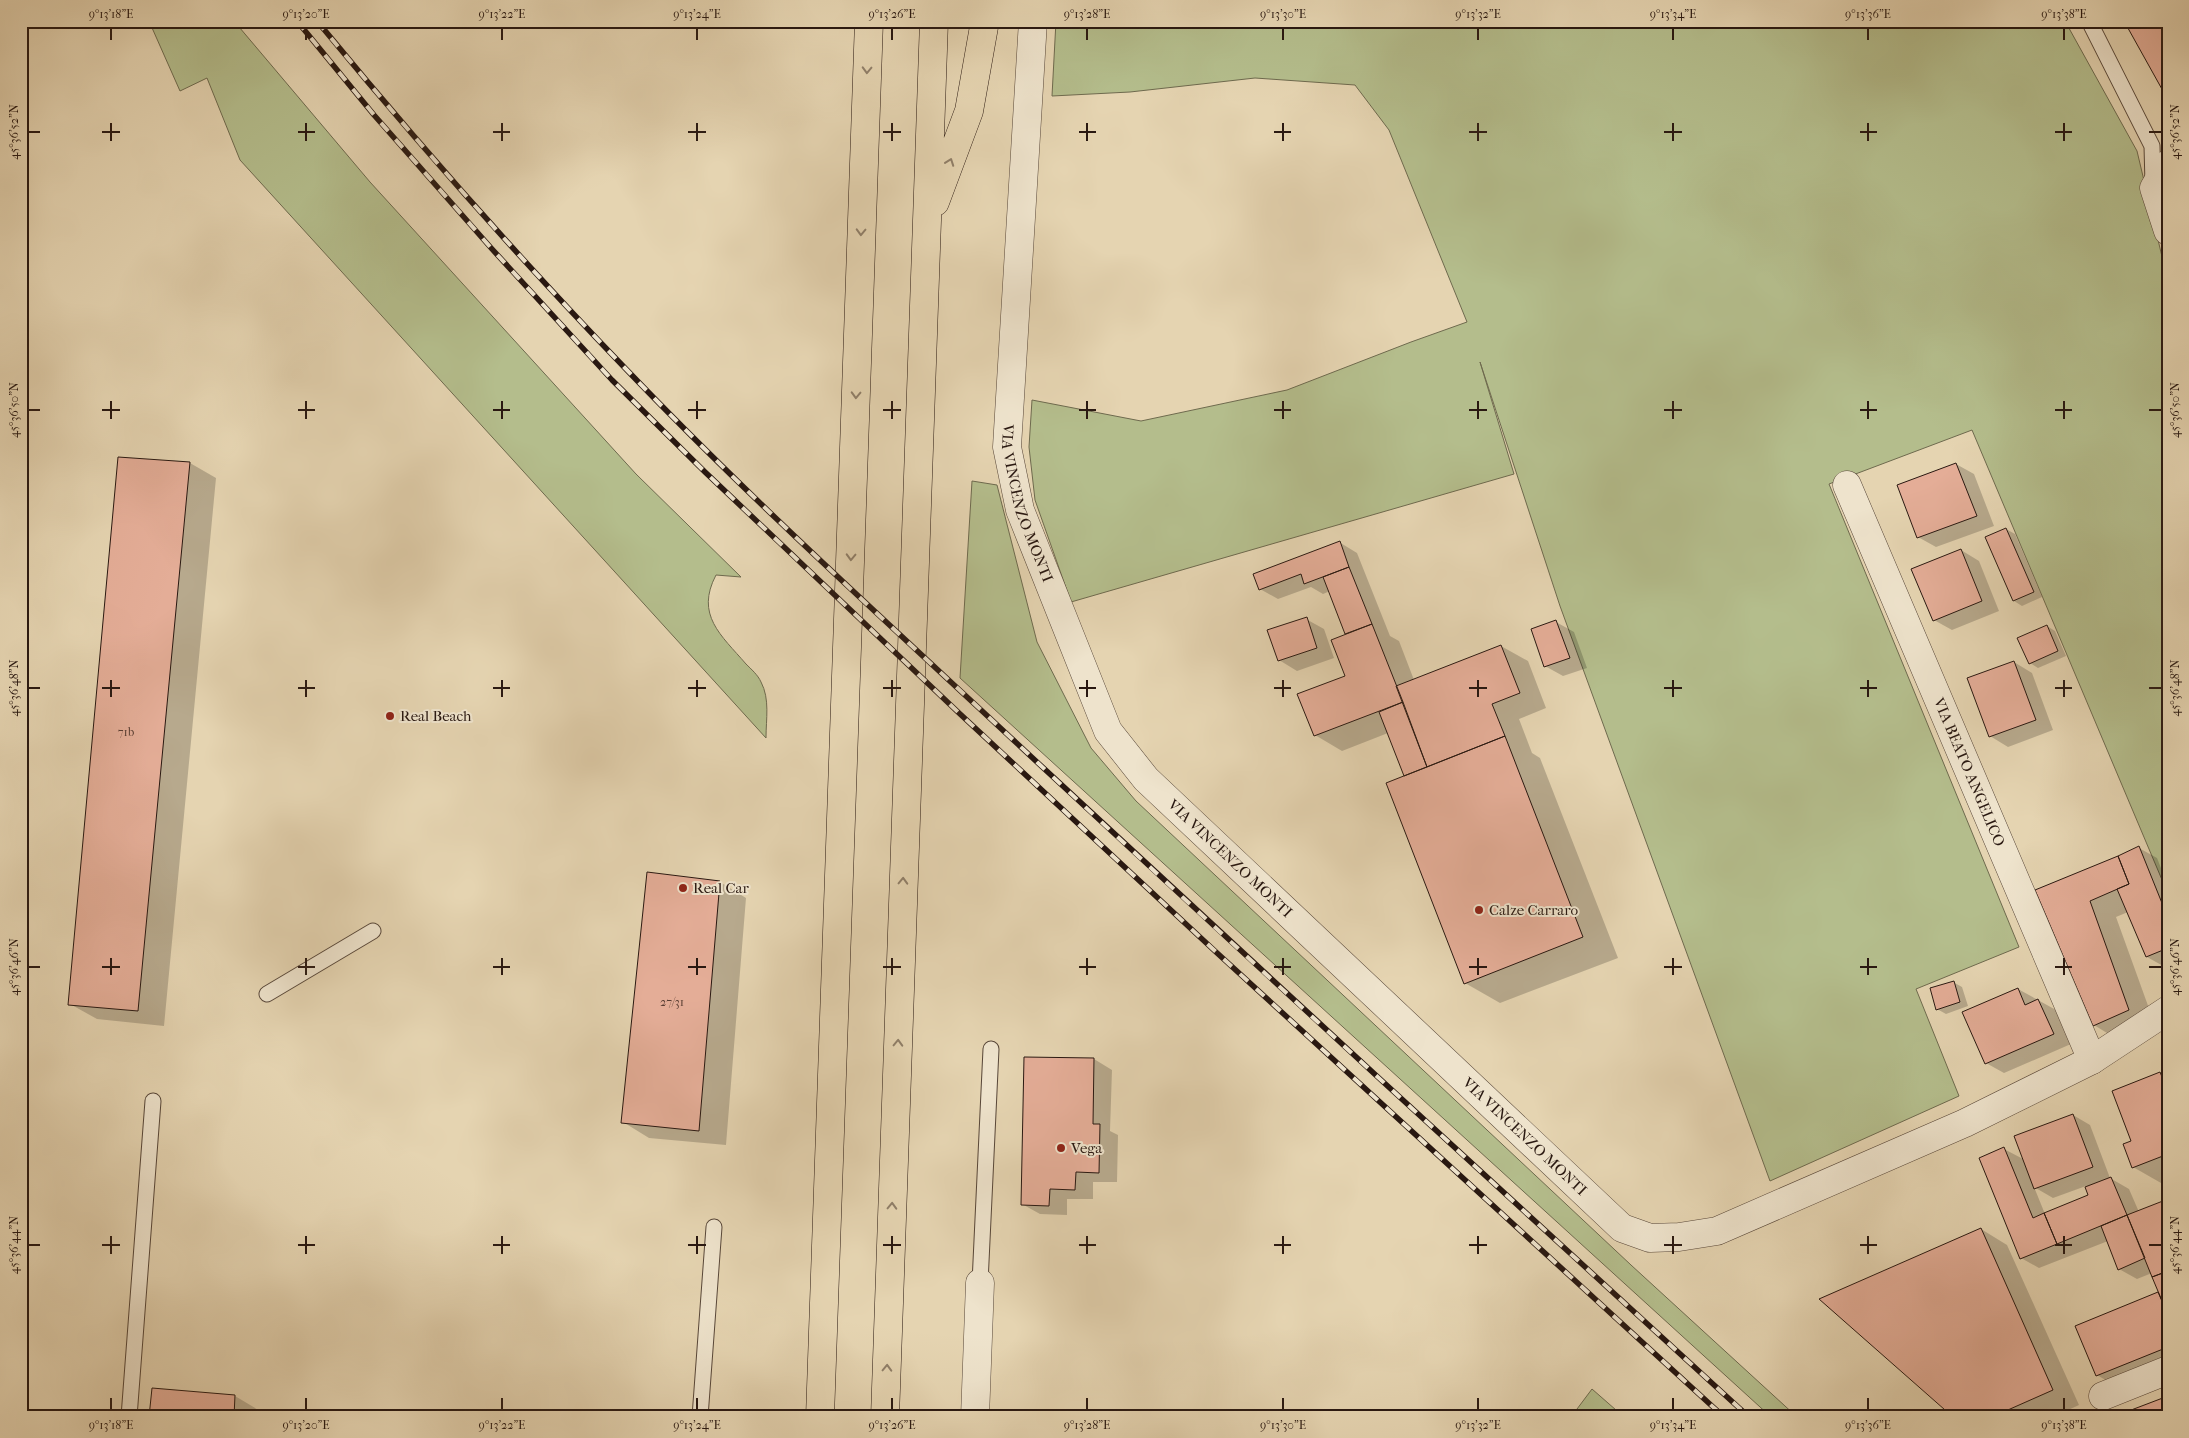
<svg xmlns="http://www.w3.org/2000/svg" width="2189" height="1438" viewBox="0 0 2189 1438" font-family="'IM FELL French Canon',serif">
<rect width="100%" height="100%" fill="#e5d4b1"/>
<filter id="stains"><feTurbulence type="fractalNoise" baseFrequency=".004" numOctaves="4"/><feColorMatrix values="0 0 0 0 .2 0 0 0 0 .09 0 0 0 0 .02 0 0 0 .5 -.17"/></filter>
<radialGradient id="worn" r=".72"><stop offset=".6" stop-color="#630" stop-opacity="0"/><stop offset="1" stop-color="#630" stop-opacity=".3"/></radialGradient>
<path fill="#b4bd8c" stroke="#6e6a4e" d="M 149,21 L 234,21 L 370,182 L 636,474 L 741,577 L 716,575 C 695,615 721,635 746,664 C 751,669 758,675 761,682 C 770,699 766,719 766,738 L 240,160 L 207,78 L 180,91 Z
M 1056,21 L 2065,21 L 2137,151 L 2168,282 L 2168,894 L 1972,430 L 1829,484 L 2019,947 L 1916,989 L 1959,1096 L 1770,1181 L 1560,606 L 1480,362 L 1514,474 L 1071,602 L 1035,500 L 1029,447 L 1032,400 L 1141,421 L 1287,390 L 1411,342 L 1467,322 L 1389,130 L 1355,85 L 1255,78 L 1130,92 L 1052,96 Z
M 972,481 L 997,485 L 1037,642 L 1091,748 L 1136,801 L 1631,1265 L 1797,1417 L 1771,1417 L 960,678 Z
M 1592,1389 L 1624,1417 L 1571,1417 Z"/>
<path fill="#0003" fill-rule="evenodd" d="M 190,463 L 216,478 L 164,1026 L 97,1019 L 70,1004 Z
M 1956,464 L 1974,474 L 1994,526 L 1936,547 L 1918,537 Z
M 2006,529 L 2015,534 L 2042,597 L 2022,606 L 2014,601 Z
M 1339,542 L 1357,553 L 1390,636 L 1399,641 L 1414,680 L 1501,646 L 1528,661 L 1546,708 L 1519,719 L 1532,753 L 1540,758 L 1618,958 L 1500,1003 L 1465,983 L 1406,776 L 1388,733 L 1342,751 L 1315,735 L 1346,676 L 1347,635 L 1330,591 L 1323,594 L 1311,587 L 1278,599 L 1260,589 Z
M 1961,550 L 1979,561 L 1999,611 L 1952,630 L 1934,620 Z
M 1306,619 L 1324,629 L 1334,658 L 1297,671 L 1279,660 Z
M 1556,622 L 1574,632 L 1587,668 L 1563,676 L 1545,666 Z
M 2047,626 L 2055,631 L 2066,656 L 2038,668 L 2030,663 Z
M 2014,662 L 2032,673 L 2053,730 L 2008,747 L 1990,736 Z
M 2139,848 L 2157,858 L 2168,886 L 2168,966 L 2165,967 L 2147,957 L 2128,912 L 2116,917 L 2155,1025 L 2120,1041 L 2094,1025 L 2037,891 Z
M 720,882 L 746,898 L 726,1145 L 649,1138 L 623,1122 Z
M 1953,982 L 1962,987 L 1968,1006 L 1946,1014 L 1937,1009 Z
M 2018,989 L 2056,1010 L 2071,1044 L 2004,1073 L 1986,1063 Z
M 1094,1059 L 1112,1070 L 1110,1131 L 1118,1135 L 1117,1182 L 1093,1182 L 1093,1199 L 1067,1199 L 1067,1215 L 1040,1214 L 1022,1204 Z
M 2160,1074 L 2168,1078 L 2168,1187 L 2133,1167 L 2133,1142 Z
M 2073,1115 L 2090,1125 L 2110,1178 L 2129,1189 L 2139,1212 L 2168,1201 L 2168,1373 L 2124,1391 L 2097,1375 L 2077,1326 L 2160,1293 L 2152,1273 L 2137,1279 L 2119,1269 L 2108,1241 L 2039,1268 L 2021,1258 L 2004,1149 L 2025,1160 ZM 2086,1186 L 2090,1196 L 2045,1214 L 2034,1187 L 2053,1198 Z
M 1981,1229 L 2007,1245 L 2079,1405 L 2053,1417 L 1955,1417 Z
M 153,1389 L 235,1396 L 270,1417 L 150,1417 Z"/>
<path fill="#e4ad97" stroke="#291811" d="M 2124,21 L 2168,21 L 2168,89 L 2163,91 Z
M 118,457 L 190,462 L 138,1011 L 68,1005 Z
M 1956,463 L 1977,516 L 1917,538 L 1897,485 Z
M 2006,528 L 2034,592 L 2013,601 L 1985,537 Z
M 1340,541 L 1349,567 L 1304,584 L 1301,574 L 1259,590 L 1253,574 Z
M 1961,549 L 1982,601 L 1933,621 L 1911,569 Z
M 1349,567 L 1372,624 L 1345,634 L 1323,577 Z
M 1307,617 L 1317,648 L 1278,661 L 1267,630 Z
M 1556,620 L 1570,658 L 1544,667 L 1531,629 Z
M 1372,624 L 1403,702 L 1314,736 L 1297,694 L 1345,676 L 1331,640 Z
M 2047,625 L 2058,651 L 2029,664 L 2017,638 Z
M 1501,645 L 1520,693 L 1492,704 L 1505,736 L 1427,767 L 1396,686 Z
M 2014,661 L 2036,720 L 1989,737 L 1967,678 Z
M 1403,702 L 1427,767 L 1404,776 L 1379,712 Z
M 1505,736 L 1583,937 L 1464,984 L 1386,783 Z
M 2139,846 L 2168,918 L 2168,948 L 2146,957 L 2117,889 L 2129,884 L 2118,856 Z
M 2118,856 L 2129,884 L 2090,901 L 2129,1010 L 2093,1026 L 2035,890 Z
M 647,872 L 720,881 L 699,1131 L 621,1123 Z
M 1954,981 L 1960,1002 L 1936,1010 L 1930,988 Z
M 2018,988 L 2025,1005 L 2038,999 L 2054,1034 L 1985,1064 L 1962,1012 Z
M 1024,1057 L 1094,1058 L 1093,1124 L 1100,1124 L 1099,1173 L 1076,1172 L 1075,1190 L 1050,1189 L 1049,1206 L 1021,1205 Z
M 2160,1072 L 2168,1092 L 2168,1154 L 2132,1168 L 2123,1144 L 2131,1141 L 2112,1091 Z
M 2073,1114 L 2093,1167 L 2034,1189 L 2014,1136 Z
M 2004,1147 L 2033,1218 L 2044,1213 L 2057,1244 L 2020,1259 L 1979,1158 Z
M 2111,1177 L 2127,1215 L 2057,1244 L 2044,1213 L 2088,1195 L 2085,1187 Z
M 2168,1199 L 2168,1271 L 2152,1277 L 2127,1215 Z
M 2127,1215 L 2145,1258 L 2118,1270 L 2101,1226 Z
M 1981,1228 L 2053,1390 L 1992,1417 L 1953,1417 L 1819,1299 Z
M 2168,1271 L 2168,1315 L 2152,1277 Z
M 2158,1292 L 2168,1315 L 2168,1347 L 2096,1376 L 2075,1326 Z
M 152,1388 L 235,1395 L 234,1417 L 149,1417 Z
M 2168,1396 L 2168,1417 L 2119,1417 L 2118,1415 Z
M 474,1413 L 516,1417 L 473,1417 Z"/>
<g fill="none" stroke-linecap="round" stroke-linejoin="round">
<g stroke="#584739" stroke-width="17">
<path id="service" d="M 2089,21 L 2152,146 L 2153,184
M 267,994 L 373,931
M 980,1283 L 991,1049
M 129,1417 L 153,1101
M 700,1417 L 714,1227"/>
</g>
<g stroke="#584739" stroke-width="29">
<g id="minor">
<path id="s1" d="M 1033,21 L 1007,447 L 1020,510 L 1108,731 L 1146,779 L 1622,1228 L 1650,1238 L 1679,1237 L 1717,1231 L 1965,1123 L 2092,1060 L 2168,1010"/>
<path d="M 2168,164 L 2154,188 L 2168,231"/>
<path id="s2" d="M 1847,485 L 2092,1060"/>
<path d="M 2103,1396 L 2168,1370"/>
<path d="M 975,1417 L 980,1283"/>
</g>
</g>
<g stroke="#291811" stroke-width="29">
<path id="trunk" d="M 935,202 L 969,111 L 985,21
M 820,1417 L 869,21
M 885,1417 L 934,21"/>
</g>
<use href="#service" stroke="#eee3cc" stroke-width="15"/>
<use href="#minor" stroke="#eee3cc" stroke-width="28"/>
<use href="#trunk" stroke="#e5d4b1" stroke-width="28"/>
<g stroke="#291811" stroke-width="5.5">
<path id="rail" d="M 297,21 L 374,115 L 492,249 L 612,380 L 705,472 L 959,713 L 1216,952 L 1724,1417
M 317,21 C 415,140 517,256 624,367 C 756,505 899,633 1038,763 C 1274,983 1511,1199 1749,1417"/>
</g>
<use href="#rail" stroke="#eee3cc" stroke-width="4" stroke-dasharray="11" stroke-linecap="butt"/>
</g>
<defs><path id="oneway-chevron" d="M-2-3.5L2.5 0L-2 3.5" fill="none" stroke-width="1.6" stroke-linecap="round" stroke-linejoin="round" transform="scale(1.25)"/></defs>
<g stroke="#907f69">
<use href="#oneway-chevron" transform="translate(867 70) rotate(92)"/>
<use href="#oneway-chevron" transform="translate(950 162) rotate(-70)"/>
<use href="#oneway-chevron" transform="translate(861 232) rotate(92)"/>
<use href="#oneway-chevron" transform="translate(856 395) rotate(92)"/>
<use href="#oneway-chevron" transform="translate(851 557) rotate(92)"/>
<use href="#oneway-chevron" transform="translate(903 881) rotate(-88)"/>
<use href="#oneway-chevron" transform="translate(898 1043) rotate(-88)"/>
<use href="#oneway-chevron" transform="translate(892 1206) rotate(-88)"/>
<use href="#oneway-chevron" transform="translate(887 1368) rotate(-88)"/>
</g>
<path fill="none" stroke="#291811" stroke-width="2" d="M 111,28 L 111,40M 306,28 L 306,40M 502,28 L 502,40M 697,28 L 697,40M 892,28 L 892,40M 1087,28 L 1087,40M 1283,28 L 1283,40M 1478,28 L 1478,40M 1673,28 L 1673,40M 1868,28 L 1868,40M 2064,28 L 2064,40M 111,123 L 111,141M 306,123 L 306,141M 502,123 L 502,141M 697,123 L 697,141M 892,123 L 892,141M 1087,123 L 1087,141M 1283,123 L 1283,141M 1478,123 L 1478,141M 1673,123 L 1673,141M 1868,123 L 1868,141M 2064,123 L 2064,141M 28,132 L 40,132M 102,132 L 120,132M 298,132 L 315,132M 493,132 L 510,132M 688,132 L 706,132M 883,132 L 901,132M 1079,132 L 1096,132M 1274,132 L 1291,132M 1469,132 L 1487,132M 1664,132 L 1682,132M 1860,132 L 1877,132M 2055,132 L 2072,132M 2149,132 L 2162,132M 111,401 L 111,419M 306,401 L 306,419M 502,401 L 502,419M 697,401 L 697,419M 892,401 L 892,419M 1087,401 L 1087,419M 1283,401 L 1283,419M 1478,401 L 1478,419M 1673,401 L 1673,419M 1868,401 L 1868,419M 2064,401 L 2064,419M 28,410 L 40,410M 102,410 L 120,410M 298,410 L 315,410M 493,410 L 510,410M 688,410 L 706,410M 883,410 L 901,410M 1079,410 L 1096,410M 1274,410 L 1291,410M 1469,410 L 1487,410M 1664,410 L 1682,410M 1860,410 L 1877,410M 2055,410 L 2072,410M 2149,410 L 2162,410M 111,680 L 111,697M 306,680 L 306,697M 502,680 L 502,697M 697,680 L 697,697M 892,680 L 892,697M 1087,680 L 1087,697M 1283,680 L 1283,697M 1478,680 L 1478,697M 1673,680 L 1673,697M 1868,680 L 1868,697M 2064,680 L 2064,697M 28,688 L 40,688M 102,688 L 120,688M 298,688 L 315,688M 493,688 L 510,688M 688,688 L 706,688M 883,688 L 901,688M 1079,688 L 1096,688M 1274,688 L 1291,688M 1469,688 L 1487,688M 1664,688 L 1682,688M 1860,688 L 1877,688M 2055,688 L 2072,688M 2149,688 L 2162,688M 111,958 L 111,975M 306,958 L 306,975M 502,958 L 502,975M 697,958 L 697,975M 892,958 L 892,975M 1087,958 L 1087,975M 1283,958 L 1283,975M 1478,958 L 1478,975M 1673,958 L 1673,975M 1868,958 L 1868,975M 2064,958 L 2064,975M 28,967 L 40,967M 102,967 L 120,967M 298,967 L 315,967M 493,967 L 510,967M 688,967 L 706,967M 883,967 L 901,967M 1079,967 L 1096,967M 1274,967 L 1291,967M 1469,967 L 1487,967M 1664,967 L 1682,967M 1860,967 L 1877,967M 2055,967 L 2072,967M 2149,967 L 2162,967M 111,1236 L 111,1254M 306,1236 L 306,1254M 502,1236 L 502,1254M 697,1236 L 697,1254M 892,1236 L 892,1254M 1087,1236 L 1087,1254M 1283,1236 L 1283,1254M 1478,1236 L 1478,1254M 1673,1236 L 1673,1254M 1868,1236 L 1868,1254M 2064,1236 L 2064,1254M 28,1245 L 40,1245M 102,1245 L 120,1245M 298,1245 L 315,1245M 493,1245 L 510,1245M 688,1245 L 706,1245M 883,1245 L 901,1245M 1079,1245 L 1096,1245M 1274,1245 L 1291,1245M 1469,1245 L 1487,1245M 1664,1245 L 1682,1245M 1860,1245 L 1877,1245M 2055,1245 L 2072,1245M 2149,1245 L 2162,1245M 111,1398 L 111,1410M 306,1398 L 306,1410M 502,1398 L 502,1410M 697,1398 L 697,1410M 892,1398 L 892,1410M 1087,1398 L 1087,1410M 1283,1398 L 1283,1410M 1478,1398 L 1478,1410M 1673,1398 L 1673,1410M 1868,1398 L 1868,1410M 2064,1398 L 2064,1410"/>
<g fill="#8f2418" stroke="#eee3cc" stroke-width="2">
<circle cx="390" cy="716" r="5"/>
<circle cx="683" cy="888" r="5"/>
<circle cx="1479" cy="910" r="5"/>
<circle cx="1061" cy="1148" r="5"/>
</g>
<g text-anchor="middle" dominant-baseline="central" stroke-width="4" stroke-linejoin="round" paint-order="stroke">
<g font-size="12" fill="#583d32">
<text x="126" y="732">71b</text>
<text x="672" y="1002">27/31</text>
</g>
<g font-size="15" fill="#291811" stroke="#eee3cc">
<text stroke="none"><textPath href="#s1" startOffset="486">VIA VINCENZO MONTI</textPath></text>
<text stroke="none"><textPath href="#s2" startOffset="312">VIA BEATO ANGELICO</textPath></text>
<text stroke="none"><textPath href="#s1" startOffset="906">VIA VINCENZO MONTI</textPath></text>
<text stroke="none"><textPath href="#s1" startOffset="1311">VIA VINCENZO MONTI</textPath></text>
</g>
<g font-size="15" fill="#291811" stroke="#eee3cc" text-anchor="start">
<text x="400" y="716">Real Beach</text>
<text x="693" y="888">Real Car</text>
<text x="1489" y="910">Calze Carraro</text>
<text x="1071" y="1148">Vega</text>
</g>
</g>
<rect width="2189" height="1438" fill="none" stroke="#e5d4b1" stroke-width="55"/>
<rect x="28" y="28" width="2134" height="1382" fill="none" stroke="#291811" stroke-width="2"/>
<g font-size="12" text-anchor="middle" fill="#291811">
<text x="111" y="18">9°13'18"E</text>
<text x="306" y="18">9°13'20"E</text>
<text x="502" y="18">9°13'22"E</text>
<text x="697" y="18">9°13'24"E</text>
<text x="892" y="18">9°13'26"E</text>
<text x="1087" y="18">9°13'28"E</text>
<text x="1283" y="18">9°13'30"E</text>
<text x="1478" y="18">9°13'32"E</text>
<text x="1673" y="18">9°13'34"E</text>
<text x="1868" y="18">9°13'36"E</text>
<text x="2064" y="18">9°13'38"E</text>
<text transform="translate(14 132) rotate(-90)" y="4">45°36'52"N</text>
<text transform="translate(2175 132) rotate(-90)" y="4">45°36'52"N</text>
<text transform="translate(14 410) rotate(-90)" y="4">45°36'50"N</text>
<text transform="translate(2175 410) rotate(-90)" y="4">45°36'50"N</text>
<text transform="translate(14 688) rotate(-90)" y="4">45°36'48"N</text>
<text transform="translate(2175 688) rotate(-90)" y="4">45°36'48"N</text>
<text transform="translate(14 967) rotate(-90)" y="4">45°36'46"N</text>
<text transform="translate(2175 967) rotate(-90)" y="4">45°36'46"N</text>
<text transform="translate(14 1245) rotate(-90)" y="4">45°36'44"N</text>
<text transform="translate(2175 1245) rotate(-90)" y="4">45°36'44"N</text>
<text x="111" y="1429">9°13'18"E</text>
<text x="306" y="1429">9°13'20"E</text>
<text x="502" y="1429">9°13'22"E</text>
<text x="697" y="1429">9°13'24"E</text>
<text x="892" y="1429">9°13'26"E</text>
<text x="1087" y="1429">9°13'28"E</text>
<text x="1283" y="1429">9°13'30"E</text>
<text x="1478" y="1429">9°13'32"E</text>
<text x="1673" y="1429">9°13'34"E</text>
<text x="1868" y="1429">9°13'36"E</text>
<text x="2064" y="1429">9°13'38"E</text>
</g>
<rect width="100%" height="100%" filter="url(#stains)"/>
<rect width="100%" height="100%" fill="url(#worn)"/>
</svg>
